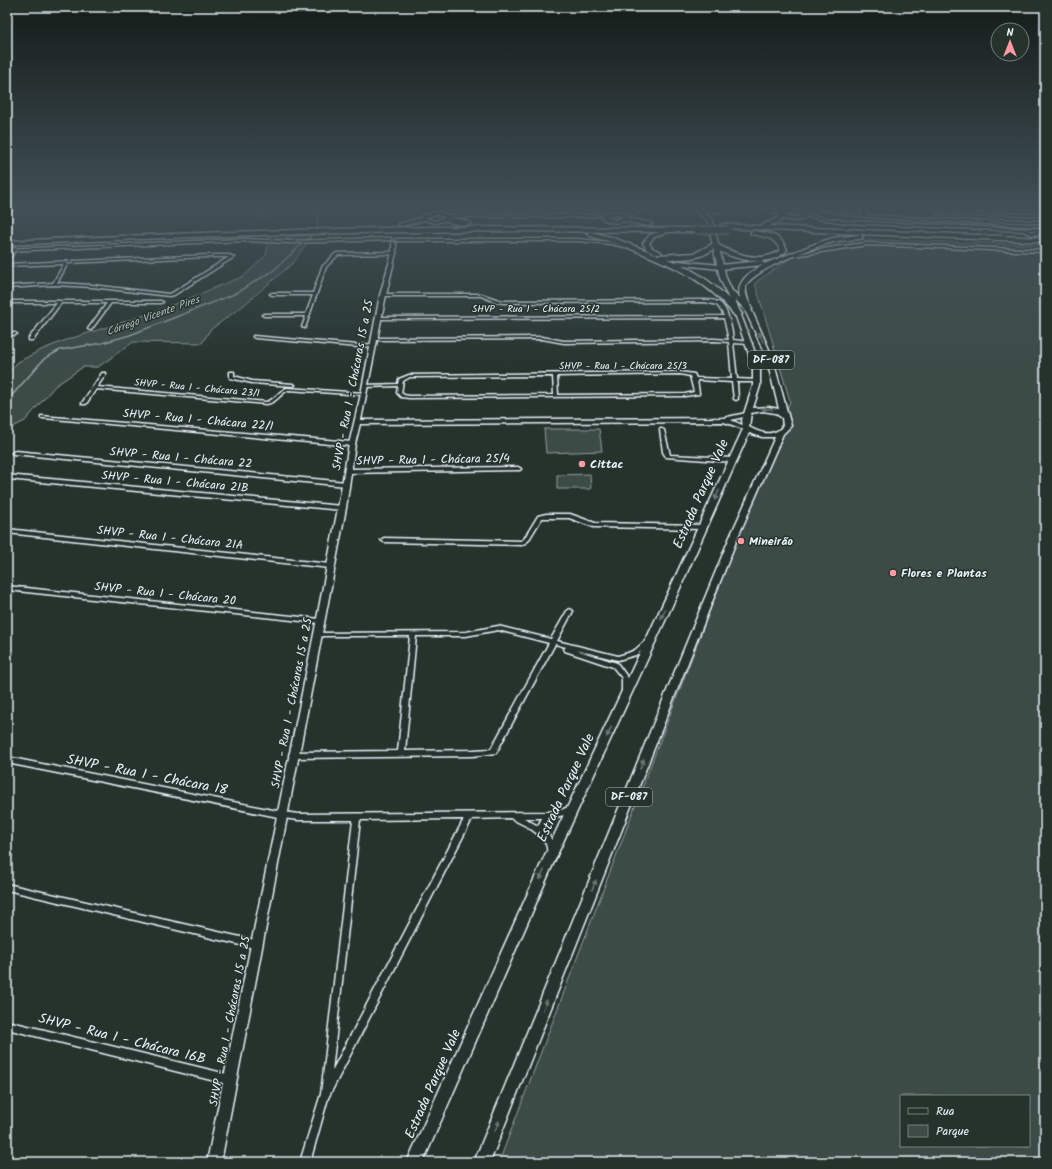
<svg xmlns="http://www.w3.org/2000/svg" width="1052" height="1169" viewBox="0 0 1052 1169" font-family="Kalam,sans-serif">
<rect width="100%" height="100%" fill="#26332d"/>
<filter id="ink" filterUnits="userSpaceOnUse"><feTurbulence type="fractalNoise" baseFrequency=".025" numOctaves="2"/><feDisplacementMap in="SourceGraphic" scale="8" xChannelSelector="R" yChannelSelector="G"/><feConvolveMatrix kernelMatrix="1 2 1 2 8 2 1 2 1" color-interpolation-filters="sRGB"/></filter>
<g filter="url(#ink)">
<path fill="#3e4b47" stroke="#939ea0" fill-rule="evenodd" d="M 230,207 L 289,207 L 266,218 Z
M 312,235 L 294,262 L 244,305 L 210,330 L 202,343 L 133,342 L 98,367 L 83,367 L 55,386 L 25,421 L 7,430 L 7,374 L 18,362 L 41,350 L 66,340 L 155,312 L 244,276 L 266,255 L 269,239 Z
M 846,239 L 1045,245 L 1045,1162 L 499,1162 L 790,401 L 755,283 L 793,256 ZM 901,1096 L 1029,1096 L 1029,1146 L 901,1146 Z
M 544,429 L 599,429 L 602,451 L 546,453 Z
M 590,474 L 591,489 L 557,489 L 557,475 Z"/>
<g fill="none" stroke-linecap="round" stroke-linejoin="round">
<path stroke="#98a3a5" stroke-width="1.5" d="M 7,401 L 44,359 L 60,350 L 102,343 L 130,335 L 232,295 L 273,271 L 317,230 L 318,215 L 303,207"/>
<g stroke="#e8f1f8" stroke-width="3">
<path id="street" d="M 602,207 L 610,207 L 594,210 L 442,210 L 440,209 L 442,208 L 594,208 Z
M 801,207 L 809,207 L 862,215 L 861,207 L 865,207 L 866,215 L 1045,225 L 1045,227 L 864,217 Z
M 927,207 L 951,207 L 1045,211 L 1045,213 L 929,208 Z
M 939,212 L 1045,218 L 1045,220 L 938,214 L 937,213 Z
M 14,248 L 17,249 L 8,260 L 7,260 L 7,257 Z
M 394,252 L 396,253 L 395,254 L 338,255 L 326,267 L 305,328 L 302,327 L 306,316 L 264,316 L 262,315 L 264,314 L 306,314 L 313,295 L 272,295 L 270,294 L 272,293 L 313,293 L 322,267 L 336,253 Z
M 209,255 L 229,255 L 234,257 L 174,295 L 169,296 L 92,287 L 54,285 L 7,288 L 7,286 L 53,283 L 64,264 L 7,266 L 7,264 ZM 209,257 L 229,257 L 172,293 L 169,294 L 92,285 L 57,283 L 68,263 Z
M 382,294 L 481,294 L 499,300 L 504,301 L 705,300 C 709,300 714,300 718,302 C 728,306 732,330 733,340 L 750,342 L 752,343 L 750,344 L 733,343 L 737,379 L 757,380 L 759,381 L 757,382 L 737,382 L 738,399 L 736,400 L 734,399 L 732,382 L 697,380 L 699,393 L 699,394 L 685,396 L 409,398 L 401,397 L 397,393 L 398,386 L 365,387 L 363,386 L 365,385 L 398,384 L 399,379 L 409,375 L 680,372 L 694,374 L 696,378 L 732,379 L 729,342 L 715,341 L 564,343 L 542,339 L 374,340 L 372,340 L 372,338 L 542,337 L 564,341 L 715,339 L 729,340 L 724,318 L 379,319 L 377,318 L 378,317 L 724,316 L 722,312 L 717,305 L 705,302 L 504,303 L 496,302 L 481,296 L 383,296 L 381,295 ZM 680,374 L 690,376 L 694,392 L 685,394 L 558,395 L 557,376 ZM 553,376 L 554,395 L 409,396 L 404,395 L 401,393 L 403,381 L 410,377 Z
M 7,301 L 161,301 L 163,302 L 161,303 L 111,303 L 91,330 L 90,330 L 88,329 L 107,303 L 61,303 L 33,340 L 29,340 L 29,338 L 57,303 L 7,303 Z
M 7,333 L 15,333 L 17,334 L 15,335 L 7,335 Z
M 253,336 L 358,345 L 373,344 L 375,345 L 373,346 L 358,347 L 255,338 L 253,337 Z
M 230,372 L 234,372 L 234,376 L 252,381 L 293,384 L 295,385 L 293,386 L 252,383 L 230,378 Z
M 102,373 L 106,373 L 106,374 L 97,387 L 267,402 C 275,399 279,391 287,388 L 364,393 L 366,394 L 364,395 L 288,390 C 279,395 277,402 267,404 L 96,389 L 86,404 L 82,404 L 82,403 Z
M 41,416 L 352,442 L 355,444 L 352,446 L 43,418 L 41,418 Z
M 660,429 L 662,429 L 664,430 L 670,455 L 733,458 L 736,460 L 733,462 L 666,457 L 663,452 L 660,430 Z
M 15,451 L 346,482 L 349,484 L 346,486 L 13,454 L 12,453 Z
M 518,467 L 520,468 L 521,469 L 520,470 L 348,473 L 345,471 L 348,469 Z
M 7,475 L 342,506 L 345,508 L 342,510 L 7,479 Z
M 546,514 L 570,514 L 595,523 L 703,525 L 706,527 L 703,529 L 594,527 L 569,518 L 542,518 L 528,541 L 522,545 L 384,542 L 381,540 L 384,538 L 521,541 L 524,539 L 538,516 Z
M 7,529 L 330,564 L 333,566 L 330,568 L 7,533 Z
M 7,586 L 320,619 L 323,621 L 320,623 L 7,590 Z
M 570,609 L 573,611 L 557,641 L 618,656 L 628,653 L 635,650 L 645,641 L 649,641 L 650,643 L 649,645 L 636,655 L 618,660 L 576,650 L 617,663 L 628,678 L 628,692 L 627,694 L 623,694 L 622,692 L 622,678 L 613,667 L 565,651 L 564,649 L 566,647 L 555,644 L 496,753 L 473,756 L 293,758 L 290,757 L 289,755 L 290,753 L 293,752 L 398,751 L 410,636 L 318,636 L 315,634 L 316,633 L 466,632 L 498,626 L 551,639 L 567,611 ZM 498,630 L 549,643 L 491,749 L 473,750 L 405,751 L 416,636 L 466,636 Z
M 7,757 L 283,812 L 298,814 L 548,812 L 561,810 L 573,805 L 576,806 L 577,808 C 571,815 559,816 550,818 L 544,830 C 550,836 556,844 554,852 L 551,853 L 548,852 L 546,844 L 539,835 L 528,827 L 510,818 L 472,819 L 328,1098 L 310,1162 L 300,1162 L 321,1094 L 353,820 L 298,820 L 283,818 L 7,763 ZM 524,818 L 542,818 L 538,826 ZM 464,819 L 332,1071 L 360,820 Z
M 7,884 L 258,941 L 261,942 L 262,945 L 261,948 L 258,949 L 7,890 Z
M 7,1021 L 231,1075 L 234,1077 L 236,1080 L 234,1083 L 231,1085 L 7,1029 Z"/>
</g>
<g stroke="#e8f1f8" stroke-width="3">
<path id="secondary" d="M 798,211 L 819,217 L 846,221 L 1026,229 L 1030,228 L 1040,229 L 1041,233 L 1033,235 L 1023,231 L 846,223 L 819,219 L 796,213 L 796,211 ZM 1030,230 L 1036,231 L 1036,232 L 1029,231 Z
M 437,212 L 447,215 L 590,215 L 607,213 L 609,214 L 590,217 L 449,217 L 448,220 L 435,223 L 421,219 L 422,215 ZM 437,214 L 444,217 L 444,218 L 435,221 L 426,218 L 426,217 Z
M 389,238 L 391,238 L 391,240 L 291,243 L 245,241 L 7,251 L 7,249 L 245,239 L 291,241 Z
M 395,239 L 577,239 L 611,242 L 635,248 L 633,249 L 611,244 L 577,241 L 397,241 L 395,240 Z
M 392,242 L 396,243 L 396,253 L 386,295 L 361,420 L 723,418 L 746,413 L 748,414 L 748,416 L 731,420 L 749,428 L 746,430 L 724,422 L 360,424 L 355,444 L 346,508 L 322,634 L 221,1162 L 207,1162 L 314,634 L 338,508 L 349,444 L 361,394 L 380,295 L 392,253 Z
M 867,243 L 1045,250 L 1045,252 L 867,245 L 794,256 L 792,255 L 835,247 Z"/>
</g>
<g stroke="#e8f1f8" stroke-width="3">
<path id="primary" d="M 646,207 L 654,207 L 628,216 L 629,217 C 621,225 609,224 601,217 L 603,214 C 610,212 617,210 624,214 ZM 611,215 L 618,215 L 623,217 L 615,220 L 607,217 Z
M 694,207 C 705,212 717,207 728,207 L 726,210 L 714,213 L 702,212 L 712,218 L 726,278 L 732,291 L 734,292 L 751,309 L 772,356 L 791,426 L 783,434 L 737,539 L 490,1162 L 474,1162 L 729,539 L 775,437 L 762,437 L 749,433 L 677,595 L 557,855 L 423,1162 L 407,1162 L 545,855 L 667,595 L 743,429 L 742,420 L 753,386 L 753,366 L 735,314 L 720,278 L 707,219 L 692,210 L 692,208 ZM 735,299 L 745,310 L 766,356 L 779,409 L 768,407 L 753,408 L 760,386 L 760,366 ZM 763,411 L 775,413 L 782,418 L 783,426 C 774,437 761,434 749,427 L 751,413 Z
M 758,207 L 766,207 L 780,212 L 783,211 L 770,207 L 779,207 L 805,213 L 807,217 C 798,223 788,221 779,217 L 778,214 ZM 786,214 L 794,213 L 801,216 L 792,218 L 784,215 Z"/>
</g>
<g stroke="#e8f1f8" stroke-width="3">
<path id="highway" d="M 781,214 L 784,216 L 781,221 L 769,226 L 1045,238 L 1045,242 L 723,228 L 720,226 L 723,224 L 763,226 L 764,224 L 776,219 L 779,215 Z
M 423,217 L 425,218 L 425,220 L 401,226 L 398,224 Z
M 446,217 C 454,219 465,219 471,223 C 464,228 452,223 444,220 L 444,218 Z
M 624,218 L 649,222 L 652,224 L 649,226 L 622,221 L 622,219 Z
M 438,227 L 697,228 L 700,230 L 697,232 L 667,232 L 666,233 L 654,237 L 649,243 L 652,248 L 661,252 L 661,254 L 657,254 L 647,250 L 643,243 L 650,235 L 659,232 C 441,229 224,234 7,245 L 7,241 C 151,234 294,229 438,227 Z
M 753,231 C 770,234 780,233 787,250 C 770,269 734,260 714,248 C 702,260 683,259 667,259 L 675,262 L 678,261 L 720,265 L 761,261 L 763,262 L 764,264 L 820,242 L 833,238 L 860,235 L 863,237 L 860,239 C 851,240 841,240 833,242 C 816,246 752,270 746,286 C 744,293 749,302 752,309 L 748,311 C 744,310 743,306 741,301 C 734,283 748,273 763,265 L 720,269 L 682,265 C 706,277 726,293 742,314 L 738,316 L 735,316 C 703,275 665,263 619,244 C 611,241 592,238 587,234 L 590,232 L 611,237 L 658,255 L 695,253 L 714,243 C 720,245 725,249 731,251 C 747,257 767,261 780,250 C 774,236 764,237 751,234 L 751,232 Z"/>
</g>
<use href="#street" fill="#26332d" fill-rule="evenodd"/>
<use href="#secondary" fill="#26332d" fill-rule="evenodd"/>
<use href="#primary" fill="#26332d" fill-rule="evenodd"/>
<use href="#highway" fill="#26332d" fill-rule="evenodd"/>
<g stroke="#e8f1f8" stroke-width="9" stroke-linecap="butt">
<path id="highway-bridge" d="M 697,230 L 728,230"/>
</g>
<use href="#highway-bridge" stroke="#26332d" stroke-width="7"/>
</g>
<defs><path id="oneway-solid" d="M-6-.8H1V-3.2L6.5 0L1 3.2V.8H-6Z"/></defs>
<g fill="#6a7674">
<use href="#oneway-solid" transform="translate(761 337) rotate(-115)"/>
<use href="#oneway-solid" transform="translate(767 409) rotate(-175)"/>
<use href="#oneway-solid" transform="translate(717 495) rotate(114)"/>
<use href="#oneway-solid" transform="translate(663 614) rotate(116)"/>
<use href="#oneway-solid" transform="translate(609 732) rotate(115)"/>
<use href="#oneway-solid" transform="translate(642 764) rotate(-68)"/>
<use href="#oneway-solid" transform="translate(542 875) rotate(114)"/>
<use href="#oneway-solid" transform="translate(594 885) rotate(-68)"/>
<use href="#oneway-solid" transform="translate(545 1005) rotate(-68)"/>
<use href="#oneway-solid" transform="translate(497 1126) rotate(-68)"/>
</g>
</g>
<linearGradient id="sky" x2="0" y2="1"><stop stop-color="#151c19"/><stop offset="0.56" stop-color="#415057"/><stop offset="1" stop-color="#415057" stop-opacity="0"/></linearGradient>
<rect width="1052" height="371" fill="url(#sky)"/>
<g fill="#ff9aa2" stroke="#26332d" stroke-width="1.5">
<circle cx="582" cy="464" r="4"/>
<circle cx="741" cy="541" r="4"/>
<circle cx="893" cy="573" r="4"/>
</g>
<g text-anchor="middle" dominant-baseline="central" stroke-width="3" stroke-linejoin="round" paint-order="stroke">
<g font-size="10" fill="#e8f1f8" stroke="#26332d">
<text x="536" y="309">SHVP - Rua 1 - Chácara 25/2</text>
<text x="623" y="366">SHVP - Rua 1 - Chácara 25/3</text>
<text transform="translate(197 388) rotate(5)">SHVP - Rua 1 - Chácara 23/1</text>
</g>
<g font-size="11" font-style="italic" fill="#b3bdc0" stroke="#26332d">
<text transform="translate(153 316) rotate(-20)">Córrego Vicente Pires</text>
</g>
<g fill="#26332d" stroke="#aeb8bb" stroke-width="1">
<rect x="748" y="351" width="46" height="18" rx="3"/>
<rect x="606" y="788" width="46" height="18" rx="3"/>
</g>
<g font-size="11" font-weight="bold" fill="#e8f1f8">
<text x="771" y="360">DF-087</text>
<text x="629" y="797">DF-087</text>
</g>
<g font-size="12" fill="#e8f1f8" stroke="#26332d">
<text transform="translate(353 385) rotate(-79)">SHVP - Rua 1 - Chácaras 15 a 25</text>
<text transform="translate(198 420) rotate(5)">SHVP - Rua 1 - Chácara 22/1</text>
<text transform="translate(181 458) rotate(5)">SHVP - Rua 1 - Chácara 22</text>
<text transform="translate(433 460) rotate(-1)">SHVP - Rua 1 - Chácara 25/4</text>
<text transform="translate(175 482) rotate(5)">SHVP - Rua 1 - Chácara 21B</text>
<text transform="translate(170 538) rotate(6)">SHVP - Rua 1 - Chácara 21A</text>
<text transform="translate(165 594) rotate(6)">SHVP - Rua 1 - Chácara 20</text>
<text transform="translate(292 703) rotate(-79)">SHVP - Rua 1 - Chácaras 15 a 25</text>
<text transform="translate(230 1021) rotate(-79)">SHVP - Rua 1 - Chácaras 15 a 25</text>
</g>
<g font-size="12" font-weight="bold" fill="#e8f1f8" stroke="#26332d" text-anchor="start">
<text x="590" y="464">Cittac</text>
<text x="749" y="541">Mineirão</text>
<text x="901" y="573">Flores e Plantas</text>
</g>
<g font-size="14" fill="#e8f1f8" stroke="#26332d">
<text transform="translate(701 494) rotate(-66)">Estrada Parque Vale</text>
<text transform="translate(147 775) rotate(11)">SHVP - Rua 1 - Chácara 18</text>
<text transform="translate(566 788) rotate(-65)">Estrada Parque Vale</text>
<text transform="translate(122 1039) rotate(14)">SHVP - Rua 1 - Chácara 16B</text>
<text transform="translate(433 1084) rotate(-66)">Estrada Parque Vale</text>
</g>
</g>
<rect width="1052" height="1169" fill="none" stroke="#26332d" stroke-width="24"/>
<rect x="12" y="12" width="1028" height="1145" fill="none" stroke="#e8f1f8" stroke-width="1.5" filter="url(#ink)"/>
<rect x="900" y="1095" width="130" height="52" fill="#26332d" stroke="#747f7e"/>
<rect x="908" y="1108" width="20" height="6" fill="#26332d" stroke="#747f7e"/>
<text x="936" y="1115" font-size="12" fill="#e8f1f8">Rua</text>
<rect x="908" y="1125" width="20" height="12" fill="#3e4b47" stroke="#747f7e"/>
<text x="936" y="1135" font-size="12" fill="#e8f1f8">Parque</text>
<g transform="translate(1010 42)"><circle r="19" fill="#26332d" stroke="#747f7e"/>
<path d="M0-3L7 15L0 10L-7 15Z" fill="#ff9aa2"/>
<text y="-6" font-size="11" font-weight="bold" text-anchor="middle" fill="#e8f1f8">N</text>
</g>
</svg>
